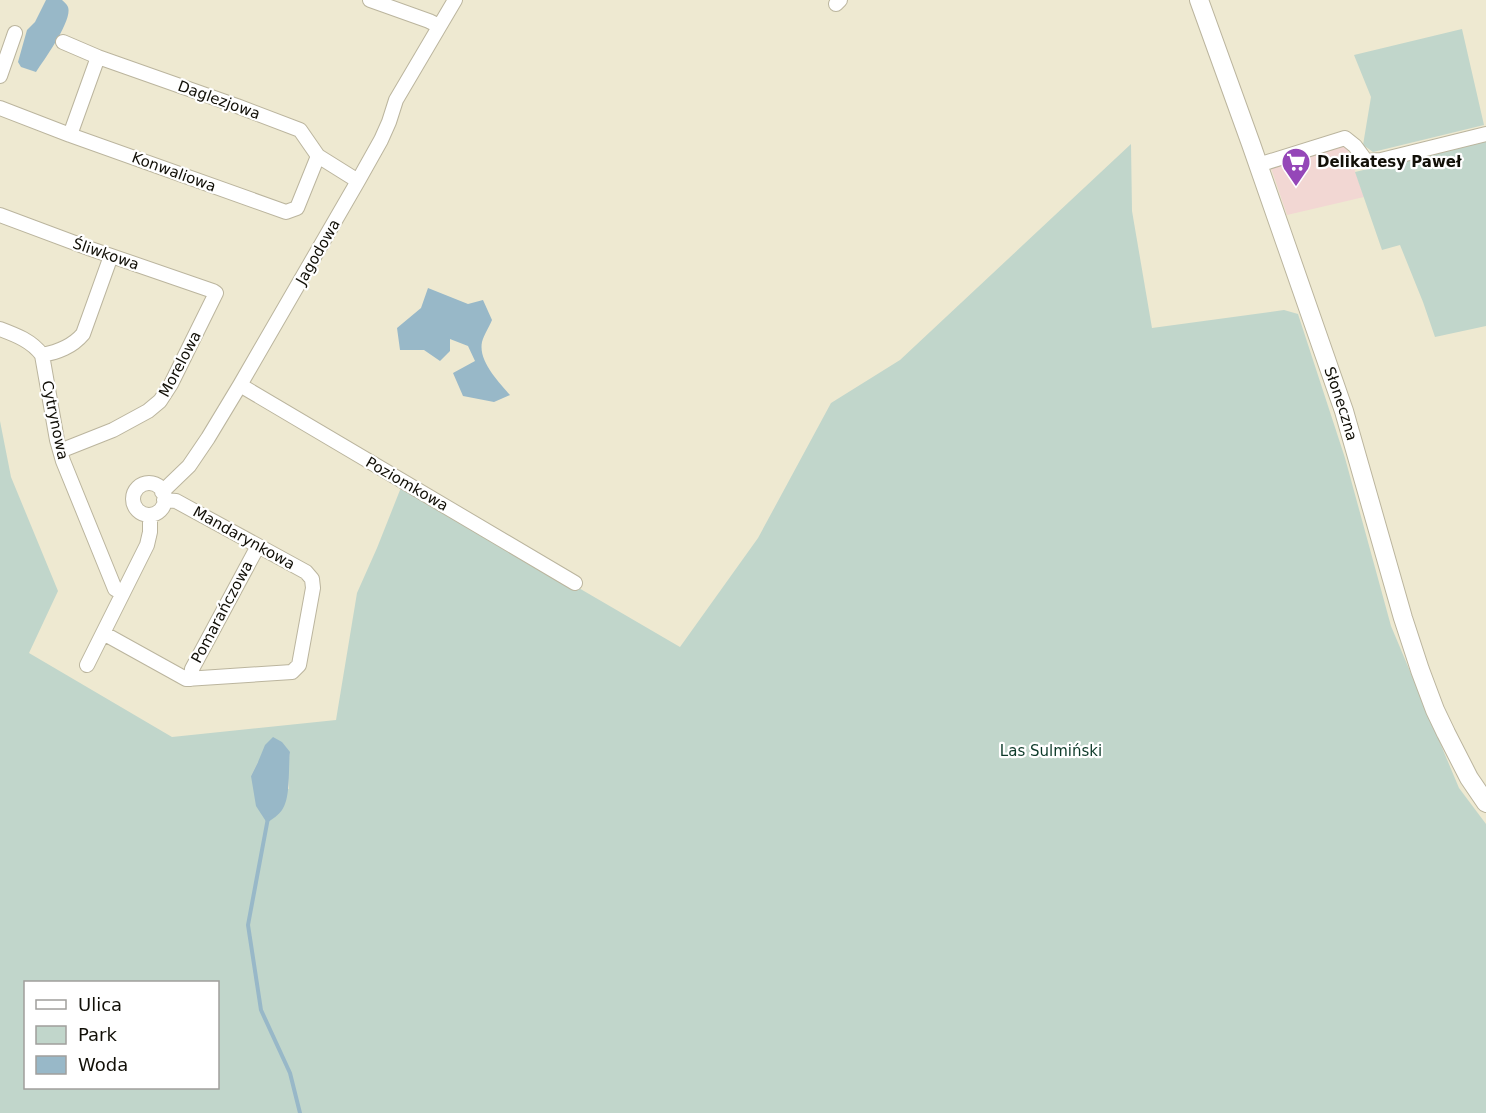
<svg xmlns="http://www.w3.org/2000/svg" width="1486" height="1113" viewBox="0 0 1486 1113" font-family="'DejaVu Sans',sans-serif">
<rect width="100%" height="100%" fill="#eee9d1"/>
<path fill="#f2d7d3" d="M 1346,145 L 1364,197 L 1287,215 L 1271,168 Z"/>
<path fill="#c1d6cb" fill-rule="evenodd" d="M 1462,29 L 1484,125 L 1373,152 L 1363,145 L 1371,97 L 1354,55 Z
M 1486,141 L 1486,326 L 1435,337 L 1423,302 L 1400,245 L 1382,250 L 1355,172 Z
M 1131,144 L 1132,211 L 1152,328 L 1284,310 L 1298,314 L 1345,458 L 1391,626 L 1459,788 L 1486,824 L 1486,1113 L 0,1113 L 0,421 L 11,477 L 58,591 L 29,653 L 172,737 L 336,720 L 357,593 L 377,548 L 402,485 L 680,647 L 758,538 L 831,403 L 900,360 ZM 290,752 L 288,766 L 289,789 L 251,776 L 258,762 ZM 26,982 L 218,982 L 218,1088 L 26,1088 Z"/>
<path fill="#98b8c8" d="M 46,0 L 62,0 C 64,2 67,4 68,7 C 73,20 44,60 36,72 L 21,67 L 18,62 L 27,30 L 35,22 Z
M 428,288 L 468,304 L 483,300 L 492,320 C 489,327 484,335 482,342 C 478,361 499,382 510,395 L 494,402 L 463,396 L 453,373 L 475,361 L 468,346 L 450,339 L 450,351 L 440,361 L 424,350 L 400,350 L 397,328 L 421,308 Z
M 273,737 L 282,742 L 290,752 C 288,768 291,798 282,810 C 279,815 272,819 267,823 L 256,806 L 251,776 L 258,762 L 265,745 Z"/>
<g fill="none" stroke-linecap="round" stroke-linejoin="round">
<path stroke="#98b8c8" stroke-width="4" d="M 268,818 L 248,925 L 261,1010 L 290,1073 L 300,1113"/>
<g stroke="#bbb59e" stroke-width="16">
<path id="minor" d="M 370,0 L 429,21 L 439,26
M 836,4 L 840,0
M 63,42 L 98,57 L 237,106 L 300,130 L 318,156 L 358,181
M 0,76 L 15,33
M 0,108 L 70,135 L 286,212 L 297,208 L 318,156
M 70,135 L 98,57
M 1258,165 L 1345,138 L 1355,146 L 1366,161 L 1381,160 L 1486,134
M 0,215 L 91,249 L 213,291 L 216,293 L 171,384 L 160,401 L 148,411 L 113,430 L 65,449 L 60,449
M 0,329 C 16,335 32,341 42,355 L 57,440 L 63,461 L 115,589 L 122,593
M 42,355 C 58,352 72,347 83,334 L 111,256
M 240,385 L 575,583
M133 499a16 16 0 1 1 32 0a16 16 0 1 1-32 0Z
M 162,492 L 189,466 L 208,438 L 240,385 L 358,181 L 381,140 L 389,122 L 396,100 L 455,0
M 103,633 L 186,679 L 292,672 L 299,665 L 313,588 L 312,579 L 306,572 L 176,501 L 164,500
M 87,665 L 147,545 L 150,532 L 150,515
M 191,679 L 192,669 L 258,546"/>
</g>
<g stroke="#bbb59e" stroke-width="20">
<g id="tertiary">
<path id="s1" d="M 1199,0 L 1251,144 L 1344,411 L 1403,618 L 1420,670 L 1435,710 L 1446,733 L 1469,778 L 1486,803"/>
</g>
</g>
<use href="#minor" stroke="#fff" stroke-width="14"/>
<use href="#tertiary" stroke="#fff" stroke-width="18"/>
</g>
<defs>
<g id="supermarket-pin" transform="scale(1.5)"><path d="M0 17L-7.5 6A9.5 9.5 0 1 1 7.5 6Z" fill="#9547b8" stroke="#fff"/><path d="M-6-5.5h2.5l.6 2H6L4.5 2H-2.5L-4.4-4H-6ZM-1.5 3.2a1.3 1.3 0 1 0 .1 0ZM3 3.2a1.3 1.3 0 1 0 .1 0Z" fill="#fff"/></g>
</defs>
<g fill-rule="evenodd">
<use href="#supermarket-pin" x="1296" y="162"/>
</g>
<g text-anchor="middle" dominant-baseline="central" stroke-width="4.5" stroke-linejoin="round" paint-order="stroke">
<g font-size="15" fill="#110f07" stroke="#fff">
<text transform="translate(219 100) rotate(20)">Daglezjowa</text>
<text transform="translate(174 172) rotate(20)">Konwaliowa</text>
<text transform="translate(318 252) rotate(-60)">Jagodowa</text>
<text transform="translate(106 254) rotate(19)">Śliwkowa</text>
<text transform="translate(180 364) rotate(-62)">Morelowa</text>
<text stroke="none"><textPath href="#s1" startOffset="428">Słoneczna</textPath></text>
<text transform="translate(55 420) rotate(78)">Cytrynowa</text>
<text transform="translate(407 484) rotate(30)">Poziomkowa</text>
<text transform="translate(244 538) rotate(29)">Mandarynkowa</text>
<text transform="translate(222 612) rotate(-62)">Pomarańczowa</text>
</g>
<g font-size="15" font-weight="bold" fill="#110f07" stroke="#fff" text-anchor="start">
<text x="1317" y="162">Delikatesy Paweł</text>
</g>
<g font-size="15" fill="#0d3a29" stroke="#fff">
<text x="1051" y="751">Las Sulmiński</text>
</g>
</g>
<rect x="24" y="981" width="195" height="108" fill="#ffffff" stroke="#a09f9c" stroke-width="1.5"/>
<rect x="36" y="1000" width="30" height="9" fill="#ffffff" stroke="#a09f9c" stroke-width="1.5"/>
<text x="78" y="1011" font-size="18" fill="#110f07">Ulica</text>
<rect x="36" y="1026" width="30" height="18" fill="#c1d6cb" stroke="#a09f9c" stroke-width="1.5"/>
<text x="78" y="1041" font-size="18" fill="#110f07">Park</text>
<rect x="36" y="1056" width="30" height="18" fill="#98b8c8" stroke="#a09f9c" stroke-width="1.5"/>
<text x="78" y="1071" font-size="18" fill="#110f07">Woda</text>
</svg>
